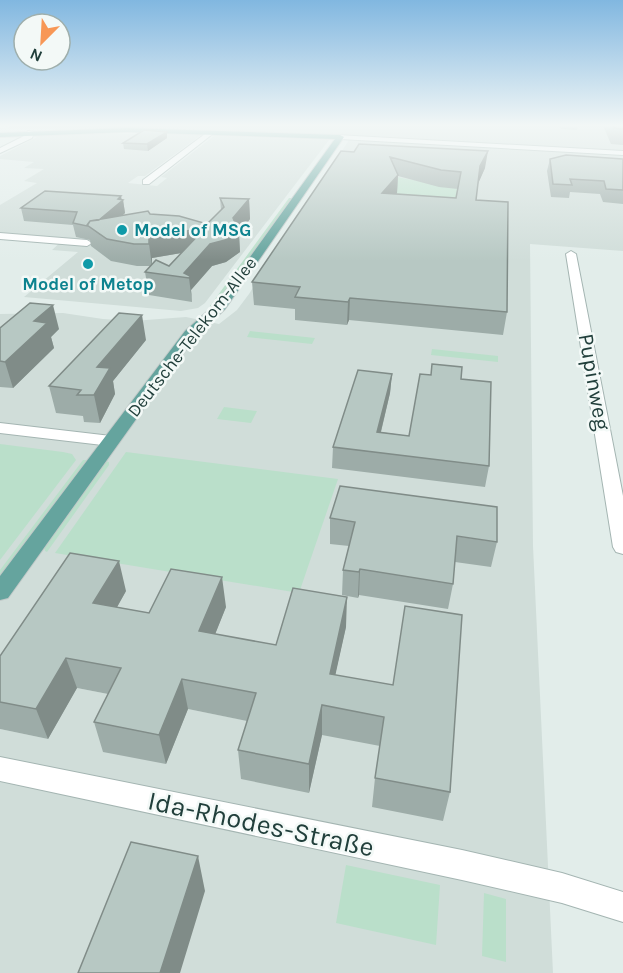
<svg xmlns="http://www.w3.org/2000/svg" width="623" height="973" viewBox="0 0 623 973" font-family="Karla,sans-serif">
<rect width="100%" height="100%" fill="#e2edea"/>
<path fill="#d0ddd9" d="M 12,125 L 623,125 L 623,152 L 233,131 L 7,128 Z
M 52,133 L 201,135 L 145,176 L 138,176 L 128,183 L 157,186 L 167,178 L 161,177 L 214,136 L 329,140 L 205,303 L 198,308 L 181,311 L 24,297 L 78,252 L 52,250 L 65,238 L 0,233 L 0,205 L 37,183 L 24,181 L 44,169 L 24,168 L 34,162 L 0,159 L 0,156 L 43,134 Z
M 349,140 L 623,155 L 623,251 L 530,244 L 533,546 L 553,973 L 0,973 L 0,729 L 48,739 L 77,688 L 129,698 L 166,764 L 188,709 L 258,723 L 309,793 L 322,735 L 390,715 L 329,704 L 346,627 L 277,675 L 204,662 L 225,607 L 0,707 L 0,314 L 63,313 L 103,319 L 133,321 L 186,317 L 219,324 L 237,310 L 249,294 L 306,202 L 309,202 Z"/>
<path fill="#badfca" d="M 397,175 L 397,177 L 459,189 L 456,205 L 355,197 L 396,194 Z
M 289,198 L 292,198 L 214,307 L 210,306 Z
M 250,331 L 315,338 L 312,344 L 247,337 Z
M 432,349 L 498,356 L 498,362 L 431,355 Z
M 224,407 L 257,411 L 251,423 L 217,419 Z
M 0,444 L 63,452 L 72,454 L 76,460 L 0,560 Z
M 126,452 L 338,479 L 299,593 L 55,553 Z
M 83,460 L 89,460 L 0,579 L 0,570 Z
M 105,461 L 109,462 L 109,465 L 47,552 L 45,551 L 44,547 Z
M 346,865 L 440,885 L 436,945 L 336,923 Z
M 484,893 L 506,899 L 506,962 L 482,956 Z"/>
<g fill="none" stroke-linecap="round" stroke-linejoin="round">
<g stroke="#a4b5b2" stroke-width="2">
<path id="minor" d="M 28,131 L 34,132 L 32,138 L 0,153 L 0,148 L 26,135 Z
M 209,131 L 215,132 L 149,184 L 143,184 L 143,180 Z
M 337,135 L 623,151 L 623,155 L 340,139 Z
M 0,233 L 87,240 L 92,243 L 87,246 L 0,239 Z
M 571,251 L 576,254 L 623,496 L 623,554 L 616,552 L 613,547 L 566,254 Z
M 0,423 L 111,436 L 119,441 L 111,446 L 0,433 Z
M 0,757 L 462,850 L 562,873 L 623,892 L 623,922 L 562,903 L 462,880 L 0,781 Z"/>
</g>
<g stroke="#c1c9c8" stroke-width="2">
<path id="major" d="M 127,128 L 340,135 L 344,137 L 225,309 L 195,337 L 8,598 L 0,600 L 0,576 L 185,331 L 217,303 L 335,139 L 127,132 L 0,137 L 0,133 Z"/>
</g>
<use href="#minor" fill="#fff" fill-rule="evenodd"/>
<use href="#major" fill="#65a49e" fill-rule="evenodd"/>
</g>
<path fill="#9daca8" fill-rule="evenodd" d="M 560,125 L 578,125 L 577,130 L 561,129 Z
M 605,125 L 623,125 L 623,145 L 611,144 L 604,128 Z
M 167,132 L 167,138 L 148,151 L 124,149 L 123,143 Z
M 354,152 L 485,168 L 478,183 L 476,200 L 507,312 L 503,335 L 349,320 L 347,325 L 295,320 L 295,309 L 254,305 L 252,282 ZM 398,176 L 439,187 L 458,189 L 456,198 L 395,194 L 397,193 Z
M 550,159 L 623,159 L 623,204 L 603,202 L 600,194 L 570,192 L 569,198 L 551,197 L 547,171 Z
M 220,198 L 249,199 L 250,219 L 239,234 L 240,252 L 226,262 L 212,266 L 191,290 L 192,302 L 149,295 L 145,272 L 151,266 L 137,266 L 111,261 L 91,246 L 90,240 L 76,237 L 73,225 L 24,221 L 21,208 L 123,200 L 125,213 L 123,215 L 150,214 L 207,224 L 221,210 ZM 181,253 L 169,266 L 152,264 L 152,258 Z
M 0,328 L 59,329 L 51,337 L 54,348 L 13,388 L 0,387 Z
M 146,340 L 113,381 L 115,394 L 100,423 L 84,422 L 83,416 L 56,413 L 49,386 Z
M 392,374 L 390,393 L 381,432 L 409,436 L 461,379 L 489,466 L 485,487 L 332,468 L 333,447 Z
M 330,518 L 497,542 L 491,567 L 455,562 L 453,584 L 448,609 L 359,595 L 358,598 L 342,595 L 343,570 L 349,546 L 330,544 Z
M 126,591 L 117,607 L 149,613 L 226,607 L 215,634 L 276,645 L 346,627 L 335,675 L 393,685 L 450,792 L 443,821 L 372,807 L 375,778 L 380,746 L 322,735 L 309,793 L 241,779 L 238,750 L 247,721 L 188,709 L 166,764 L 103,752 L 94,722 L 108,694 L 77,688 L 48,739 L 0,729 L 0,656 Z"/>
<path fill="#808c88" d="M 167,132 L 167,138 L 148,151 L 147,144 Z
M 488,151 L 485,168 L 478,184 L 480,166 Z
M 398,175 L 397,193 L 381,212 L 382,193 Z
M 121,196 L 122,201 L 123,200 L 125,213 L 100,235 L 90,227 Z
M 249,199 L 250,219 L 239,234 L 240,252 L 226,262 L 212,266 L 191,290 L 192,302 L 189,278 L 184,273 L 205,249 L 152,258 L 152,266 L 149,244 L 149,237 L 205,228 L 233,218 Z
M 350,298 L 349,320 L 347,325 L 348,302 Z
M 53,305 L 59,329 L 51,337 L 54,348 L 13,388 L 5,362 L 34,321 Z
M 142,315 L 146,340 L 113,381 L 115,394 L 100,423 L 94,395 L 97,367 Z
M 392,374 L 390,393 L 376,452 L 377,432 Z
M 119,561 L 126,591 L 102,634 L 93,603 Z
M 360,569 L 359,595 L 358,598 L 359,572 Z
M 222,577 L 226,607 L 204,662 L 199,631 Z
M 347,597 L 346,627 L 329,704 L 330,674 Z
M 66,658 L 77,688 L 48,739 L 36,709 Z
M 182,679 L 188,709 L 166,764 L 159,735 Z
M 322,705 L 322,735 L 309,793 L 309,764 Z
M 198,856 L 205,891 L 180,973 L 160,973 Z"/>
<path fill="#b7c8c3" stroke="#808c88" stroke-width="1.5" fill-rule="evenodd" d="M 613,125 L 623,125 L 623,129 L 615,128 Z
M 144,130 L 167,132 L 147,144 L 123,143 Z
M 359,144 L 488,151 L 480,166 L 476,200 L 508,202 L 507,312 L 350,298 L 348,302 L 295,297 L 300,287 L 252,282 L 341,151 L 354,152 ZM 390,157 L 441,170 L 461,172 L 456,198 L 382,193 L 398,175 Z
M 566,155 L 623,159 L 623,190 L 606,189 L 604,181 L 570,179 L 572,185 L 553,184 L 550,159 Z
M 45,191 L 121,196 L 118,199 L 123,200 L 99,220 L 90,221 L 87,226 L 73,223 L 77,212 L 21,208 Z
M 220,198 L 249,199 L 233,218 L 238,230 L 225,240 L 210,244 L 184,273 L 190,276 L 189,278 L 145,272 L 156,260 L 169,266 L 205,228 L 149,237 L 149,244 L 134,244 L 107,239 L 87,225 L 90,221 L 148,211 L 150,214 L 179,216 L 207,224 L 224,207 Z
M 30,303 L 53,305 L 34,321 L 47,323 L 5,362 L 0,361 L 0,328 Z
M 119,313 L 142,315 L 97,367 L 110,368 L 94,395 L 77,395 L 81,390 L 49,386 Z
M 432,364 L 462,367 L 461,379 L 491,382 L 489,466 L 333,447 L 358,370 L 392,374 L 377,432 L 409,436 L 420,374 L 431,375 Z
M 340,486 L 497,507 L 497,542 L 457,536 L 453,584 L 360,569 L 359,572 L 343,570 L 355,522 L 330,518 Z
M 70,553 L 119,561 L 93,603 L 149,613 L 171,569 L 222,577 L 199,631 L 276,645 L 293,588 L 347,597 L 330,674 L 393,685 L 405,606 L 462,615 L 450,792 L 375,778 L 384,717 L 322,705 L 309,764 L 238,750 L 256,693 L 182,679 L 159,735 L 94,722 L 121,668 L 66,658 L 36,709 L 0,702 L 0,656 Z
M 131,842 L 198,856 L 160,973 L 78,973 Z"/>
<linearGradient id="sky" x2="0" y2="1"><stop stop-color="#81b7e0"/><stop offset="0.48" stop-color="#f2f7f6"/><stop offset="1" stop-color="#f2f7f6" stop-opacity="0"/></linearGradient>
<rect width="623" height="261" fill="url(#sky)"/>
<g fill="#0f9aa8" stroke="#f3f9f7" stroke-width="2">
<circle cx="122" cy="230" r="6"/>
<circle cx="88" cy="264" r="6"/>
</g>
<g text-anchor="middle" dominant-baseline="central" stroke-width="5" stroke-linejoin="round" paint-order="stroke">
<g font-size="18" font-weight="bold" fill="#0d838f" stroke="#f3f9f7" text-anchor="start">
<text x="134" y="230">Model of MSG</text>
<text x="88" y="284" text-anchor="middle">Model of Metop</text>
</g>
<g font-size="18" fill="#213f3b" stroke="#f3f9f7">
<text transform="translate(192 337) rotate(-52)">Deutsche-Telekom-Allee</text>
</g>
<g font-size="22" fill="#213f3b" stroke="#f3f9f7">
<text transform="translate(594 382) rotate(80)">Pupinweg</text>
</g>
<g font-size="27" fill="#213f3b" stroke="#f3f9f7">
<text transform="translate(261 824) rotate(12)">Ida-Rhodes-Straße</text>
</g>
</g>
<g transform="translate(42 42) rotate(204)"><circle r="28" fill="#f3f9f7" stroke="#9fafac" stroke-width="1.5"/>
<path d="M0-4.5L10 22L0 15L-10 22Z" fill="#f79756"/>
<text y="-9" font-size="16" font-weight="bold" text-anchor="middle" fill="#213f3b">N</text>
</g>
</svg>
